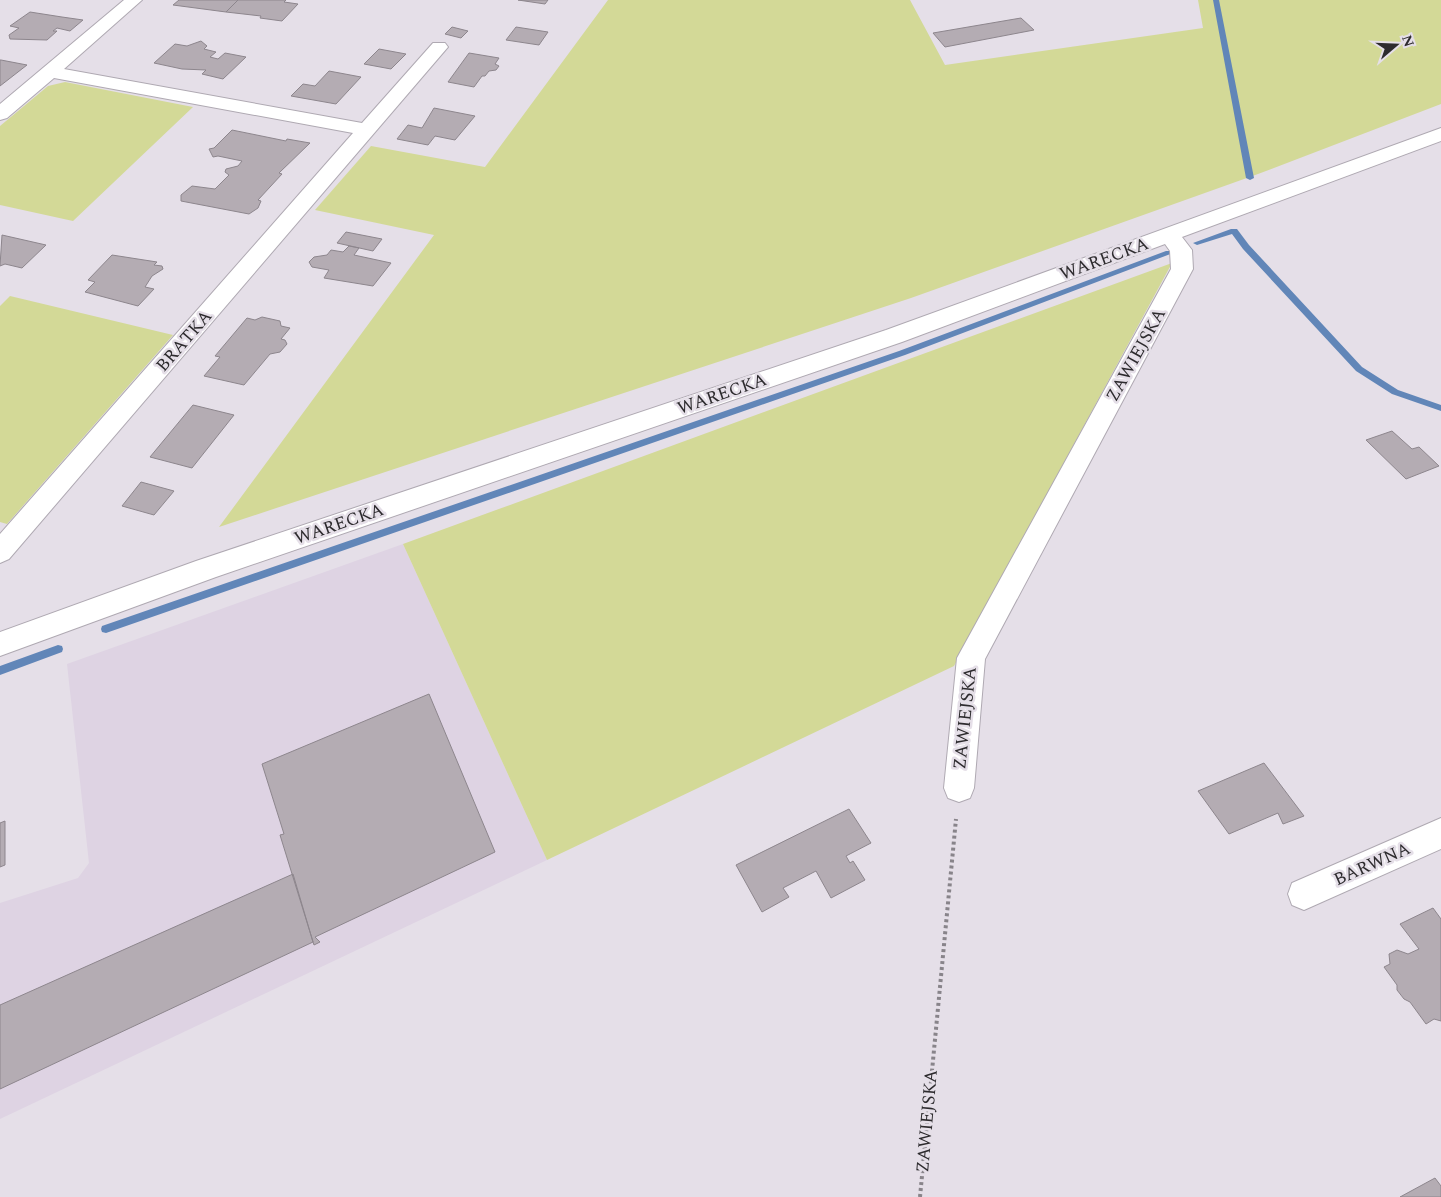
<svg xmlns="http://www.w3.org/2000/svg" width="1441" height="1197" viewBox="0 0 1441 1197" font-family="Spectral,serif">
<rect width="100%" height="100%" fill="#e5dfe8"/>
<path fill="#ded3e3" d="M 403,544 L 547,860 L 0,1119 L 0,903 L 78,878 L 89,863 L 67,664 Z"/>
<path fill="#d3d997" d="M 608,0 L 910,0 L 945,65 L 1203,28 L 1198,0 L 1441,0 L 1441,104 L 1258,174 L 911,298 L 219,527 L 434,235 L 315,210 L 371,146 L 485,167 Z
M 65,82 L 193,107 L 73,221 L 0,205 L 0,126 L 48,86 Z
M 1172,263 L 954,666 L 547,860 L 403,544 Z
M 10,296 L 173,335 L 7,524 L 0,522 L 0,306 Z"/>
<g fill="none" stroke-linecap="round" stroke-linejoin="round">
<path fill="#6186b8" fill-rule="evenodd" d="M 1213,0 L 1219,0 L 1254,178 L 1250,180 L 1246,178 Z
M 1231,229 L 1237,229 L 1249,245 L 1362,367 L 1398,390 L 1441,405 L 1441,411 L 1392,394 L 1356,371 L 1243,249 L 1232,234 L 1197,245 L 1193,243 Z
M 1166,251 L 1169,251 L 1173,253 L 905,355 L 106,633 L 102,632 L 101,629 L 102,626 L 899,351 Z
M 58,645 L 62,646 L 63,649 L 62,652 L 0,675 L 0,666 Z"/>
</g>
<path fill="#b4acb3" stroke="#8d868d" d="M 179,0 L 238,0 L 226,12 L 173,5 Z
M 238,0 L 286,0 L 284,2 L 298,4 L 282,21 L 260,18 L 261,16 L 226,12 Z
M 518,0 L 548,0 L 545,4 Z
M 30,12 L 62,17 L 83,20 L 70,31 L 57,28 L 53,31 L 57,31 L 47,40 L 10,39 L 9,35 L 19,28 L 10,26 Z
M 1021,18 L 1034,30 L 945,47 L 933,33 Z
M 452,27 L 468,31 L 461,38 L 445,34 Z
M 516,27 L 548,32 L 539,45 L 506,40 Z
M 201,41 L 207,46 L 204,49 L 216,52 L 210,57 L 218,59 L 225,53 L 246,57 L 223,79 L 202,74 L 206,70 L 182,69 L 154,63 L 175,44 L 187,46 Z
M 379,49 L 406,54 L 391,69 L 364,64 Z
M 469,53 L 499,58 L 495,64 L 499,66 L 496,70 L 489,71 L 485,76 L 482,76 L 474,87 L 448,82 Z
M 0,60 L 1,60 L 27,65 L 0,86 Z
M 329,71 L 361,77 L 336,104 L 291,96 L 303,84 L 315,86 Z
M 434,108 L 475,116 L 455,140 L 435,136 L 428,145 L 397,139 L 408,125 L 422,128 Z
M 232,130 L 286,141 L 287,139 L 310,143 L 279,173 L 282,174 L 258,200 L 261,201 L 258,208 L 249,214 L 181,201 L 181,195 L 192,186 L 215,189 L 229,175 L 225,172 L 226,169 L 238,166 L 242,161 L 218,156 L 213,157 L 209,149 L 214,148 Z
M 346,232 L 382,239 L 373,251 L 337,243 Z
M 2,235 L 46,245 L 22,268 L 5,264 L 0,266 Z
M 349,246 L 359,248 L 354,255 L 391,263 L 373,286 L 324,278 L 329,270 L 312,267 L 309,262 L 314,257 L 327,255 L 331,250 L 343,252 Z
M 112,255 L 157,262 L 154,265 L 162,266 L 163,269 L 152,276 L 145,287 L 154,289 L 138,306 L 85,292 L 95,282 L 88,280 Z
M 262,317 L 280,321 L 281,326 L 290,328 L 281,339 L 285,340 L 287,344 L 280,352 L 270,354 L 244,385 L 204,376 L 220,357 L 215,356 L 247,318 L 255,320 Z
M 193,405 L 234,415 L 192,468 L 150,457 Z
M 1392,431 L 1412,449 L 1419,447 L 1439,466 L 1406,479 L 1366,440 Z
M 141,482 L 174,491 L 154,515 L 122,506 Z
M 429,694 L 495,852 L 315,937 L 320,942 L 314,945 L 280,835 L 284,834 L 262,764 Z
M 1264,763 L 1304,816 L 1283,824 L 1278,813 L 1229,834 L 1198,791 Z
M 849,809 L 871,843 L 846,856 L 850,863 L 853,861 L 865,880 L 831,898 L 816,871 L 783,888 L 789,897 L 762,912 L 736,865 Z
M 5,821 L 5,865 L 0,867 L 0,823 Z
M 293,874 L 313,942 L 0,1089 L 0,1005 Z
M 1433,908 L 1441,919 L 1441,1021 L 1434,1019 L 1426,1024 L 1410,1002 L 1404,999 L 1397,990 L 1397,985 L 1384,967 L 1390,964 L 1389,954 L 1397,950 L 1408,954 L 1419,949 L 1400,924 Z
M 1435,1178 L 1441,1186 L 1441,1197 L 1400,1197 Z"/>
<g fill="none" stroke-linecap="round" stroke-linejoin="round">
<g stroke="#afa9b2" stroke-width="2">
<path id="minor" d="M 124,0 L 142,0 L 64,69 L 362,123 L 433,43 L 445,43 L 448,47 L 9,559 L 0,563 L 0,534 L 353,133 L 54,78 L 7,118 L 0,120 L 0,104 Z
M 1441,128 L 1441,141 L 1182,237 L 1192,250 L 1193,269 L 985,659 L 974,788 L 970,798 L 959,802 L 948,798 L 944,788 L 957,658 L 1171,269 L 1170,251 L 1165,244 L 902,342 L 216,577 L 0,656 L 0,632 L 196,561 L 886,330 Z
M 1441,818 L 1441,849 L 1304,910 L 1292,905 L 1288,894 L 1292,883 Z"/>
</g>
<path stroke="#88848a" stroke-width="4" stroke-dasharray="3 3" stroke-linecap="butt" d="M 920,1197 L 956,819"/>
<use href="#minor" fill="#fff" fill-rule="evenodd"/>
</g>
<g text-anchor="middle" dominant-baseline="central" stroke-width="5" stroke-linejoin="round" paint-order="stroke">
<g font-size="18" fill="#2d2b2e" stroke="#e5dfe8">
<text transform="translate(1104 259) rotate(-20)">WARECKA</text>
<text transform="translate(184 341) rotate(-49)">BRATKA</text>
<text transform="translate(1136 355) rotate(-61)">ZAWIEJSKA</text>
<text transform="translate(722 394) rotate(-19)">WARECKA</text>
<text transform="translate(339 524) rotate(-19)">WARECKA</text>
<text transform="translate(965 718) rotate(-84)">ZAWIEJSKA</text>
<text transform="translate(1372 864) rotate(-24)">BARWNA</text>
<text transform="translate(927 1121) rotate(-85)">ZAWIEJSKA</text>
</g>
</g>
<g transform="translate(1396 45) rotate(71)" stroke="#e5dfe8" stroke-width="4" paint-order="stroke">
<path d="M0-4L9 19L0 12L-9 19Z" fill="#2d2b2e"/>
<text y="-8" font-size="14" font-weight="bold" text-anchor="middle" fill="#2d2b2e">N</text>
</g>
</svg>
